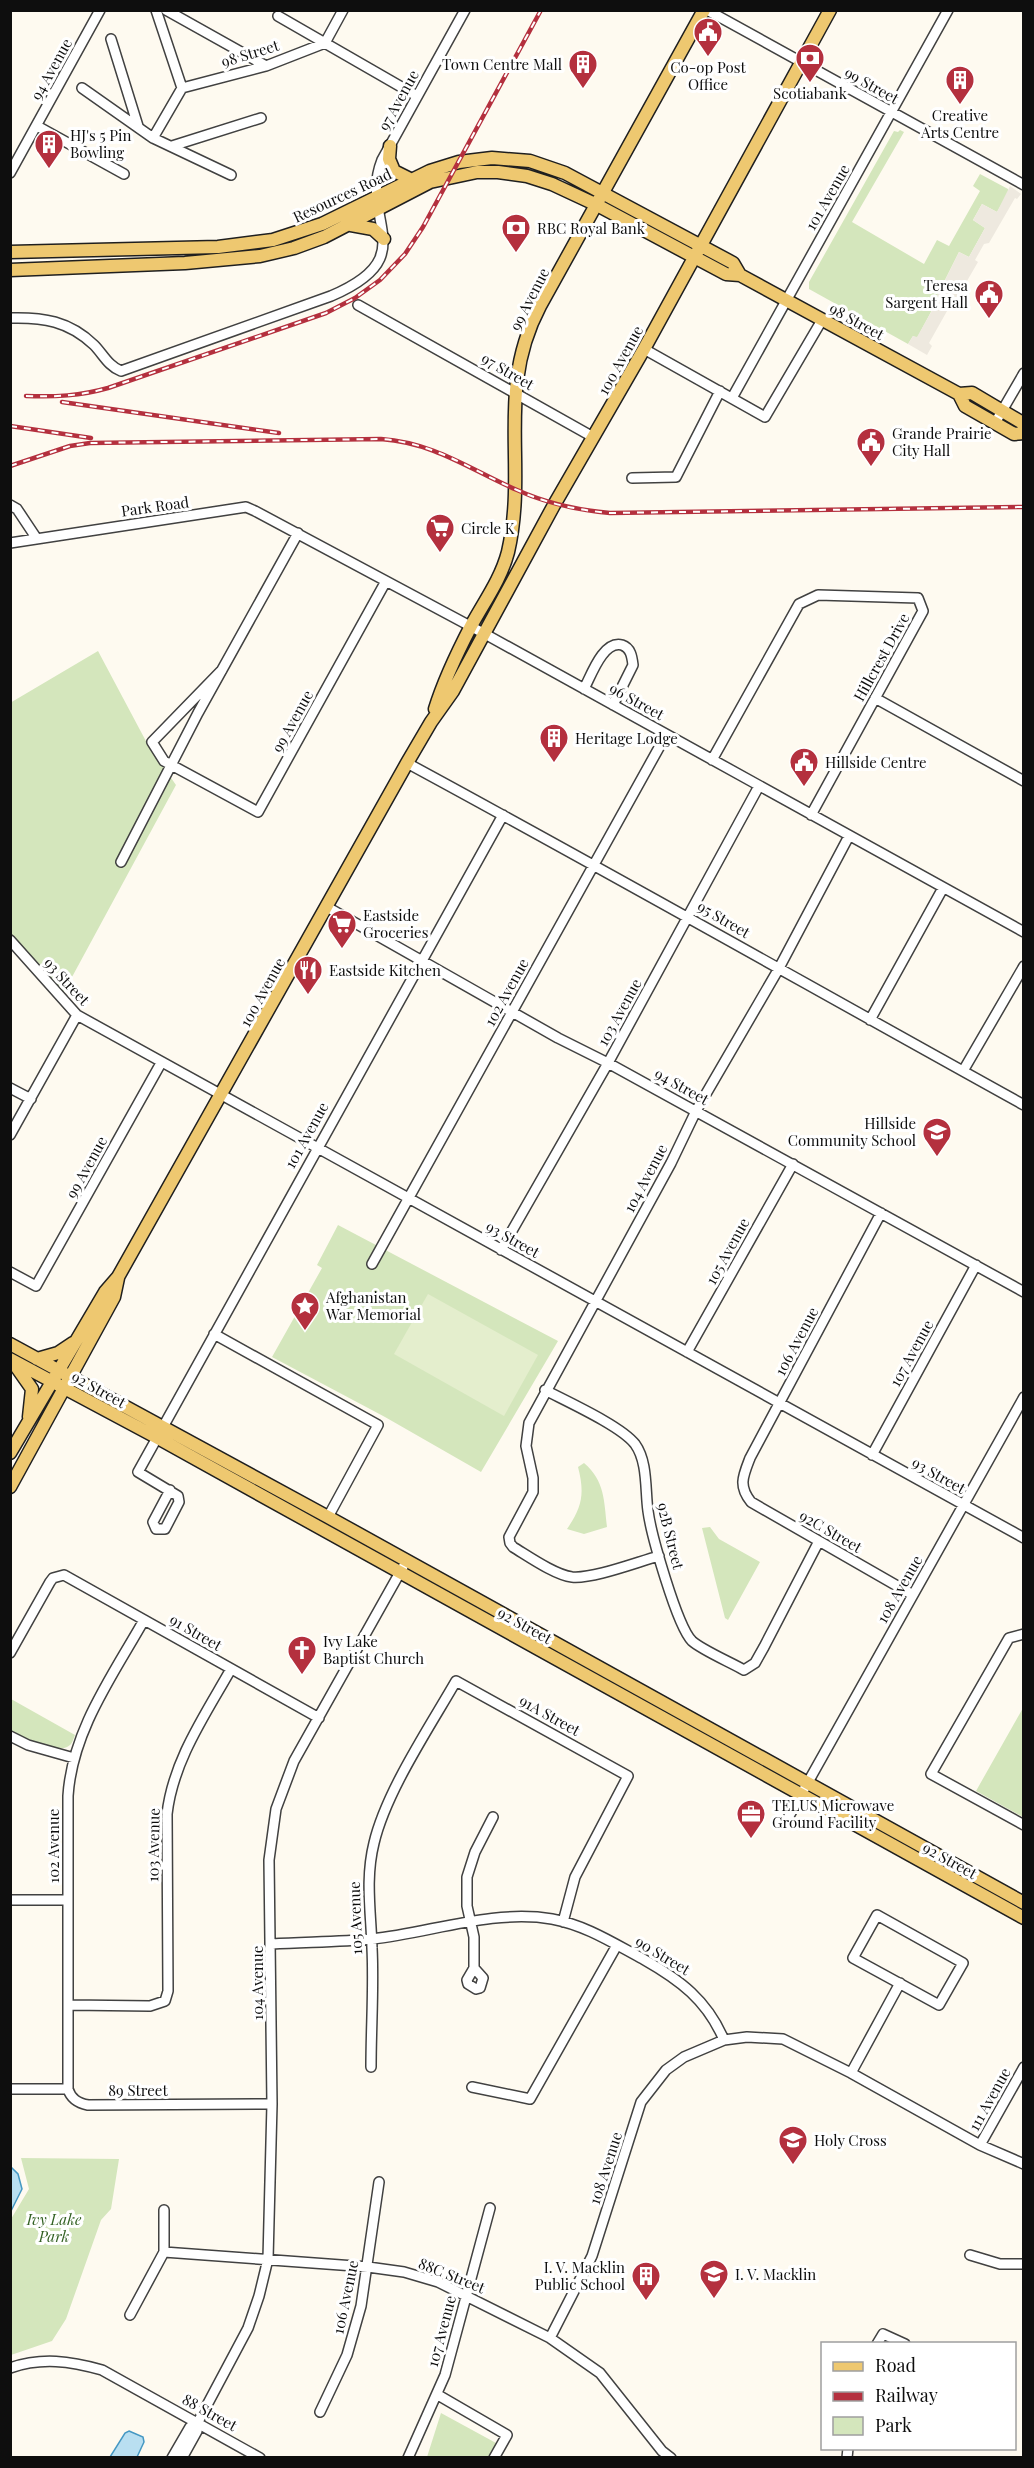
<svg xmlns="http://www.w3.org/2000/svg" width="1034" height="2468" viewBox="0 0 1034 2468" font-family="'Playfair Display',serif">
<rect width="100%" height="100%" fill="#fefaf0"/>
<path fill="#d4e6bc" d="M 900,130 L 904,132 L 852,222 L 924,264 L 937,240 L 949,246 L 980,191 L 973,186 L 980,174 L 1008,189 L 1008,193 L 997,212 L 982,204 L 973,220 L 985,228 L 969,257 L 959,252 L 937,296 L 939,297 L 917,338 L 913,336 L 908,344 L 809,289 L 809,282 L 894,131 L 898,132 Z
M 98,651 L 148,745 L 176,785 L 59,1001 L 11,947 L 10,703 Z
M 338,1225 L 558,1341 L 481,1472 L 385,1417 L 272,1357 L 322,1268 L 317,1265 Z
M 584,1463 C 605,1481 604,1501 607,1527 L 584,1534 L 567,1529 C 582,1507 585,1494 578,1467 Z
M 710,1527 L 719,1539 L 760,1562 L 728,1620 L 725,1618 L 702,1528 Z
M 11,1699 L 75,1735 C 73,1740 72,1745 67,1747 C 56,1753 21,1737 11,1731 Z
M 1023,1708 L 1023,1817 L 976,1791 Z
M 21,2158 L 119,2159 L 111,2209 L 101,2220 L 66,2319 L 52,2341 L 11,2355 L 11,2219 L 29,2189 Z
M 441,2413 L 496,2443 L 488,2457 L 427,2457 Z"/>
<path fill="#e4eecd" d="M 428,1294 L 538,1355 L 504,1416 L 394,1354 Z"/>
<path fill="#eee9df" d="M 1010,186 L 1021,194 L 1017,199 L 1015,198 L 989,243 L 984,244 L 975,260 L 978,262 L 953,305 L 951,304 L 929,343 L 932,346 L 927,355 L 908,344 L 913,336 L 917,337 L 939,298 L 937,296 L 959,252 L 969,257 L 985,228 L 973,220 L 982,204 L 997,212 Z"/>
<path fill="#b9dff1" stroke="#4598c3" stroke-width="1.5" d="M 11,2167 L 18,2174 L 22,2189 L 11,2211 Z
M 129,2431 L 143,2437 L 144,2442 L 137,2457 L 110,2457 L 125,2433 Z"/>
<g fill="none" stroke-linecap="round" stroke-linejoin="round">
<g stroke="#414141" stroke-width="12">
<path id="minor" d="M 166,10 L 266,66
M 707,10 L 1024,185
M 278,16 L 417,96
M 111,39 L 138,126
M 325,43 L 343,10
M 82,88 L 153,138 L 231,175
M 182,88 L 266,66 L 325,43
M 37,126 L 124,174
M 153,138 L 182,88 L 156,10
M 172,146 L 261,118
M 10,173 L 100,10
M 358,305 L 593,437
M 10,318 C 43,317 69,321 94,345 C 103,354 108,366 121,371 L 331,296 C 425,256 358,220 382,160 L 465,10
M 644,349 L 765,417 L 822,320
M 732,398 L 948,10
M 995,423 L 1024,373
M 632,478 L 676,477 L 720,391
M 10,505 L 17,509 L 37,539
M 10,543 L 246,507 L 255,511 L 485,634 L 1024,932
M 222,670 L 152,742 L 164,761 L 258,812 L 386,581
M 584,689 C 591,676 603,640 622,645 C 631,648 632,657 633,665 L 613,705
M 875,698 L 1024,781
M 712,760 L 799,604 L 818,595 L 918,598 L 923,611 L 811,815
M 407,763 C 614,875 818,991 1024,1105
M 121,862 L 198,713 L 298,533
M 327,907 L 558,1038 L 608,1063 L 1024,1292
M 10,940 L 77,1015 L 1024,1538
M 870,1020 L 943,888
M 963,1071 L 1024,966
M 10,1088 L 31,1099
M 10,1135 L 77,1015
M 881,1213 L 750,1458 C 743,1476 738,1486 751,1502 L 913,1595
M 501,1250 L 608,1063 L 759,786
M 372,1264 L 666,735
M 10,1272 L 36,1286 L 161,1063
M 214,1334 L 378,1425 L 328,1517
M 687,1352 L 793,1164
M 545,1390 C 568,1402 621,1426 635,1444 C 648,1462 645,1490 648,1511 C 651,1534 677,1626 692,1641 C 702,1650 730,1662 744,1670 L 755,1663 L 764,1647 L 819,1541
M 872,1455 L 976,1265
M 170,1490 L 153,1522 L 156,1529 L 165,1529 L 179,1502 L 178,1496 L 138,1472 L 503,815
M 659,1556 C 637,1562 593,1579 572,1577 C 555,1575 528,1556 513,1547 L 510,1543 L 509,1537 L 533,1492 L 533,1478 L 526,1446 L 529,1423 L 671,1163 L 696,1111 L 778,970 L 849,836
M 144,1620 C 113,1675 72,1731 68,1796 L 68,2089 C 71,2099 78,2103 88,2105 L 272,2104
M 1024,1634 L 1009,1638 L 931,1774 L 1024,1825
M 10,1653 L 50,1582 L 53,1578 L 64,1575 L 319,1718
M 10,1736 L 28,1745 L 74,1758
M 784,1825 L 1024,1397
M 10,1900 L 68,1900
M 877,1915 L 963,1963 L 939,2005 L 853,1958 Z
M 272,1944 C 305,1942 339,1942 372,1939 C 430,1933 492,1909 552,1919 C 585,1925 613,1943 643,1959 C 680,1980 707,2000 724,2040
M 474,1968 L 483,1978 L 480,1988 L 476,1989 L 468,1984 L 467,1980 L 474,1968 L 474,1937 L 467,1906 L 467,1877 L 475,1852 L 493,1817
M 69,2005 L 150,2006 L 165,2001 L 168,1991 L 167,1814 C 173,1761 205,1715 231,1669
M 371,2067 C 371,2027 374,1987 372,1948 C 371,1912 365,1879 374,1843 C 386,1792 429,1728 456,1681 L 628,1776 L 575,1877 L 563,1922
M 851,2073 L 900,1983
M 472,2087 L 530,2099 L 617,1945
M 10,2089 L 68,2089
M 980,2145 L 1024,2067
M 164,2252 L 368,2267 L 404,2272 L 438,2282 L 550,2338 L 600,2373 L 662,2451 L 671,2458
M 970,2255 L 1000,2264 L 1024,2264
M 130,2315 L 164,2252 L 164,2210
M 550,2338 L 592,2256 L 641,2102 L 666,2070 L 684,2057 L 724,2040 L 747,2037 L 783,2039 L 851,2073 L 980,2145 L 1024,2164
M 877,2344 L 883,2334 L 905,2344
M 10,2368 C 42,2357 70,2361 102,2370 L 260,2458
M 438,2395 L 507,2435 L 494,2458
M 320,2412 L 347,2355 L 361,2306 L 379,2182
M 172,2458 L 190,2427 L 198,2422
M 182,2458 L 197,2431 L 198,2422 L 248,2328 L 259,2296 L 268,2259 L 272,2104 L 269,1860 L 276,1809 L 294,1761 L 403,1567
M 408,2458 L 445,2375 L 490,2208
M 847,2458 L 848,2448"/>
</g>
<g stroke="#1f1f1f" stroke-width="15">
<path id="major" d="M 390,146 L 389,159 L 394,171 L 410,179
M 351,225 L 373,229 L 384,239
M 10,252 L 218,247 L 273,240 L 322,224 L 430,171 L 459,162 L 492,158 L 530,161 L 565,173 L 733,263 L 740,275
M 10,270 L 185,263 L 260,256 L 294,248 L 324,237 L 430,182 L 477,172 L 498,172 L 527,176 L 552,184 L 597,205 L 726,274 L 740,275 L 959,394 L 965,406 L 1014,434 L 1024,433
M 959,394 L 972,393 L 1021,422 L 1024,426
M 435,709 C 444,680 457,653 471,626 C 484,602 501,579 508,552 C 528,465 495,391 540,306 L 704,10
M 10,1344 L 328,1517 L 1024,1903
M 10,1359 L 156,1437 L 1024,1918
M 37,1359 L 58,1353 L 73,1343
M 13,1362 L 32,1389 L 29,1417
M 10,1453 L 105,1292 L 118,1277 L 407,763 L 431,722 L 453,691 L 554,505 L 644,349 L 830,10
M 10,1487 L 114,1297 L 118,1278"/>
</g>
<use href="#minor" stroke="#fff" stroke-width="9"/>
<use href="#major" stroke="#eec870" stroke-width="12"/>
<g stroke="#b4303e" stroke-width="4.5">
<path id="rail" d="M 26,396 C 55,397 80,396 108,388 L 326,313 L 355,298 L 380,280 L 405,254 L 423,227 L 541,10
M 62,402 L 279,433
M 10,426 L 91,438
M 10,466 L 70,446 L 90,443 L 381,439 C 435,443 469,469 517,490 C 548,504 577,510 610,513 L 1024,507"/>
</g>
<use href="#rail" stroke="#fff" stroke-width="2" stroke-dasharray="7" stroke-linecap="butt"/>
</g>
<defs>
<g id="civic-pin" transform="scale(1.5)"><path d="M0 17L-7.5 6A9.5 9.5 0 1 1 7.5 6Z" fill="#b4303e" stroke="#fff"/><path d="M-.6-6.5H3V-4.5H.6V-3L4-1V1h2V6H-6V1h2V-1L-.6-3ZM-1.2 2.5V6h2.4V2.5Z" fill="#fff"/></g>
<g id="bank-pin" transform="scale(1.5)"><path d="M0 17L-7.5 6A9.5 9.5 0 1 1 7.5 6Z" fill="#b4303e" stroke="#fff"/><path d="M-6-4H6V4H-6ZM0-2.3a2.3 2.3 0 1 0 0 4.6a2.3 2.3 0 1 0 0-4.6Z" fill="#fff"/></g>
<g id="building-pin" transform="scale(1.5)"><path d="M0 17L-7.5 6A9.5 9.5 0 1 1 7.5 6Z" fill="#b4303e" stroke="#fff"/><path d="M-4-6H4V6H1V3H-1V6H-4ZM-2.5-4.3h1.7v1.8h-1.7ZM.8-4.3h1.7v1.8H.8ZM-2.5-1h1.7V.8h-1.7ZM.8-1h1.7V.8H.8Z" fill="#fff"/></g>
<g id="supermarket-pin" transform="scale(1.5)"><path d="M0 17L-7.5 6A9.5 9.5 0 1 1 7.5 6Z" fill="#b4303e" stroke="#fff"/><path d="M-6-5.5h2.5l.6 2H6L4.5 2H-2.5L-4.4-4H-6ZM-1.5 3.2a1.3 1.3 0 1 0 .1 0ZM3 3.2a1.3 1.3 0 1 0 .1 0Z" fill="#fff"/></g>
<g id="restaurant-pin" transform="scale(1.5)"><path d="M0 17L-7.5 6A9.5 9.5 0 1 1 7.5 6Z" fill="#b4303e" stroke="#fff"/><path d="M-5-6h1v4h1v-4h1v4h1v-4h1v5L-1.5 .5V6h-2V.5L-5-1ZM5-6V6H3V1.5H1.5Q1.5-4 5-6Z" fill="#fff"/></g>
<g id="school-pin" transform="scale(1.5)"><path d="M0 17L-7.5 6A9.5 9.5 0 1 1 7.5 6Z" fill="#b4303e" stroke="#fff"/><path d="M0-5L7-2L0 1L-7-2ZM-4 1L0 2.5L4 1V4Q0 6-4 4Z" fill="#fff"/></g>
<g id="sight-pin" transform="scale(1.5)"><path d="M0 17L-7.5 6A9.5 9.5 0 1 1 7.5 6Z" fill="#b4303e" stroke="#fff"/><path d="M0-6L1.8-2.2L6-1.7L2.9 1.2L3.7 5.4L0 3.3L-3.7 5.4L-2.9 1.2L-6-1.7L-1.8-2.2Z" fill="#fff"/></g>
<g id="church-pin" transform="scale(1.5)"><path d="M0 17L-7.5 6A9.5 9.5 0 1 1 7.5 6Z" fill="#b4303e" stroke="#fff"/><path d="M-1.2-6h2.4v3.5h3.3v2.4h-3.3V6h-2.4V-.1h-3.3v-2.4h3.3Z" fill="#fff"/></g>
<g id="office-pin" transform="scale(1.5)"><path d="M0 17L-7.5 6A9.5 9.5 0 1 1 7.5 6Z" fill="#b4303e" stroke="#fff"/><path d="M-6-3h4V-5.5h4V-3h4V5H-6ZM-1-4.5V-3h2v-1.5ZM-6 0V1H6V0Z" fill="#fff"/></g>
</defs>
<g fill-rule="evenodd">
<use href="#civic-pin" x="708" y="32"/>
<use href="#bank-pin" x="810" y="58"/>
<use href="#building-pin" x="583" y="64"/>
<use href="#building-pin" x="960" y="80"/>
<use href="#building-pin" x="49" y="144"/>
<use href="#bank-pin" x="516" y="228"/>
<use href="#civic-pin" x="989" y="294"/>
<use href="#civic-pin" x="871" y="442"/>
<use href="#supermarket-pin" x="440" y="528"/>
<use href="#building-pin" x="554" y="738"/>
<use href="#civic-pin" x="804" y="762"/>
<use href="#supermarket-pin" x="342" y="924"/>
<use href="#restaurant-pin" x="308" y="970"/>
<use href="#school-pin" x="937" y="1132"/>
<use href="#sight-pin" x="305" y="1306"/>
<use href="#church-pin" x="302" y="1650"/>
<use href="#office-pin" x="751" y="1814"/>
<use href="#school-pin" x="793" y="2140"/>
<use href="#school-pin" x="714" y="2274"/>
<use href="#building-pin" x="646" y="2276"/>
</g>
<g text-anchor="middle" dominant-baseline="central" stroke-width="6" stroke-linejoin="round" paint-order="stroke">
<g font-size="15" fill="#0e0e0e" stroke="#fff">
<text transform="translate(250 53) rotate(-17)">98 Street</text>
<text transform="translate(51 69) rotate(-61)">94 Avenue</text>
<text transform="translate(872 85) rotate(29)">99 Street</text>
<text transform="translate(398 100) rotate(-61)">97 Avenue</text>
<text transform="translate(342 195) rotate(-25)">Resources Road</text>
<text transform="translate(827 197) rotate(-60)">101 Avenue</text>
<text transform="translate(529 299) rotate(-63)">99 Avenue</text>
<text transform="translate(857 321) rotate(29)">98 Street</text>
<text transform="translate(620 360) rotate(-61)">100 Avenue</text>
<text transform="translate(508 371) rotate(30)">97 Street</text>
<text transform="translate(155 506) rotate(-8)">Park Road</text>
<text transform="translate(881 657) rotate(-61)">Hillcrest Drive</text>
<text transform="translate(637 701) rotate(29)">96 Street</text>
<text transform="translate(292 721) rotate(-61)">99 Avenue</text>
<text transform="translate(724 919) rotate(30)">95 Street</text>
<text transform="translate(67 981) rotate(47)">93 Street</text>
<text transform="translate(262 992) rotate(-61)">100 Avenue</text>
<text transform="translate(506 992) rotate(-61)">102 Avenue</text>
<text transform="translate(619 1012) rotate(-61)">103 Avenue</text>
<text transform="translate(682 1086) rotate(29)">94 Street</text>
<text transform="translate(306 1135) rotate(-61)">101 Avenue</text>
<text transform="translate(86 1167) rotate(-61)">99 Avenue</text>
<text transform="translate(645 1178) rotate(-62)">104 Avenue</text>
<text transform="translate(513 1239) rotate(29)">93 Street</text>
<text transform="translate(727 1251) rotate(-61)">105 Avenue</text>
<text transform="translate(796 1341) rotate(-62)">106 Avenue</text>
<text transform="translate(911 1353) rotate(-61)">107 Avenue</text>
<text transform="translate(99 1389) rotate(29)">92 Street</text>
<text transform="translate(939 1475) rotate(29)">93 Street</text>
<text transform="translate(831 1531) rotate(30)">92C Street</text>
<text transform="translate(671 1536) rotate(76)">92B Street</text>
<text transform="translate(899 1589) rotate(-60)">108 Avenue</text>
<text transform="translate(525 1625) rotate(29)">92 Street</text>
<text transform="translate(196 1632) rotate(30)">91 Street</text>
<text transform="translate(550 1715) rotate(29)">91A Street</text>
<text transform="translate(153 1845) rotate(-89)">103 Avenue</text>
<text transform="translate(53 1846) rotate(-90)">102 Avenue</text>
<text transform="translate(950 1860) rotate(29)">92 Street</text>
<text transform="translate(355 1918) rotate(-92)">105 Avenue</text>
<text transform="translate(663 1955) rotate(31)">90 Street</text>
<text transform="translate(257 1983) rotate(-90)">104 Avenue</text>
<text x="138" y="2090">89 Street</text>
<text transform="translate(989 2099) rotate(-61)">111 Avenue</text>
<text transform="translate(605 2168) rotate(-72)">108 Avenue</text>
<text transform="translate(452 2275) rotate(22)">88C Street</text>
<text transform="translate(345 2297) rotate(-78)">106 Avenue</text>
<text transform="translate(441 2331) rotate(-75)">107 Avenue</text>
<text transform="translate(210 2412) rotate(29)">88 Street</text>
</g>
<g font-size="15" fill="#0e0e0e" stroke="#fff" text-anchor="start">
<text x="562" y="64" text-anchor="end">Town Centre Mall</text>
<text x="708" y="67" text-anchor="middle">Co-op Post<tspan x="708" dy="17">Office</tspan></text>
<text x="810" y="93" text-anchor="middle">Scotiabank</text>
<text x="960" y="115" text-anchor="middle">Creative<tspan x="960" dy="17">Arts Centre</tspan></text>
<text x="70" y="135">HJ's 5 Pin<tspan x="70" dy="17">Bowling</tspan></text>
<text x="537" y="228">RBC Royal Bank</text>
<text x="968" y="285" text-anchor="end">Teresa<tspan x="968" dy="17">Sargent Hall</tspan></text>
<text x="892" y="433">Grande Prairie<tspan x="892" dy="17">City Hall</tspan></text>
<text x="461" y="528">Circle K</text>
<text x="575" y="738">Heritage Lodge</text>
<text x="825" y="762">Hillside Centre</text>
<text x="363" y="915">Eastside<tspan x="363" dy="17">Groceries</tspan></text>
<text x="329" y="970">Eastside Kitchen</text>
<text x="916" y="1123" text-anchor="end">Hillside<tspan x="916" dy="17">Community School</tspan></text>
<text x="326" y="1297">Afghanistan<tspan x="326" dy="17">War Memorial</tspan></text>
<text x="323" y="1641">Ivy Lake<tspan x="323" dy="17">Baptist Church</tspan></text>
<text x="772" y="1805">TELUS Microwave<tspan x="772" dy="17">Ground Facility</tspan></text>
<text x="814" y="2140">Holy Cross</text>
<text x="625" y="2267" text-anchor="end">I. V. Macklin<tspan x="625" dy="17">Public School</tspan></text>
<text x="735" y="2274">I. V. Macklin</text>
</g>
<g font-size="15" font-style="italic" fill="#336123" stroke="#fff">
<text x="54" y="2219">Ivy Lake<tspan x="54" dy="17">Park</tspan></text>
</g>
</g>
<rect width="1034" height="2468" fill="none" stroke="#0e0e0e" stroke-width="24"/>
<rect x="821" y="2342" width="195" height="108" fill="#ffffff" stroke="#9f9f9f" stroke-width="1.5"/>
<rect x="833" y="2362" width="30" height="9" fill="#eec870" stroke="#9f9f9f" stroke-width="1.5"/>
<text x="875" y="2372" font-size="18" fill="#0e0e0e">Road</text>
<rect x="833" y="2392" width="30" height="9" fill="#b4303e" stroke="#9f9f9f" stroke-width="1.5"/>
<text x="875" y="2402" font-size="18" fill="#0e0e0e">Railway</text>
<rect x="833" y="2417" width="30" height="18" fill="#d4e6bc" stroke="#9f9f9f" stroke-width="1.5"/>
<text x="875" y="2432" font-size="18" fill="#0e0e0e">Park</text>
</svg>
